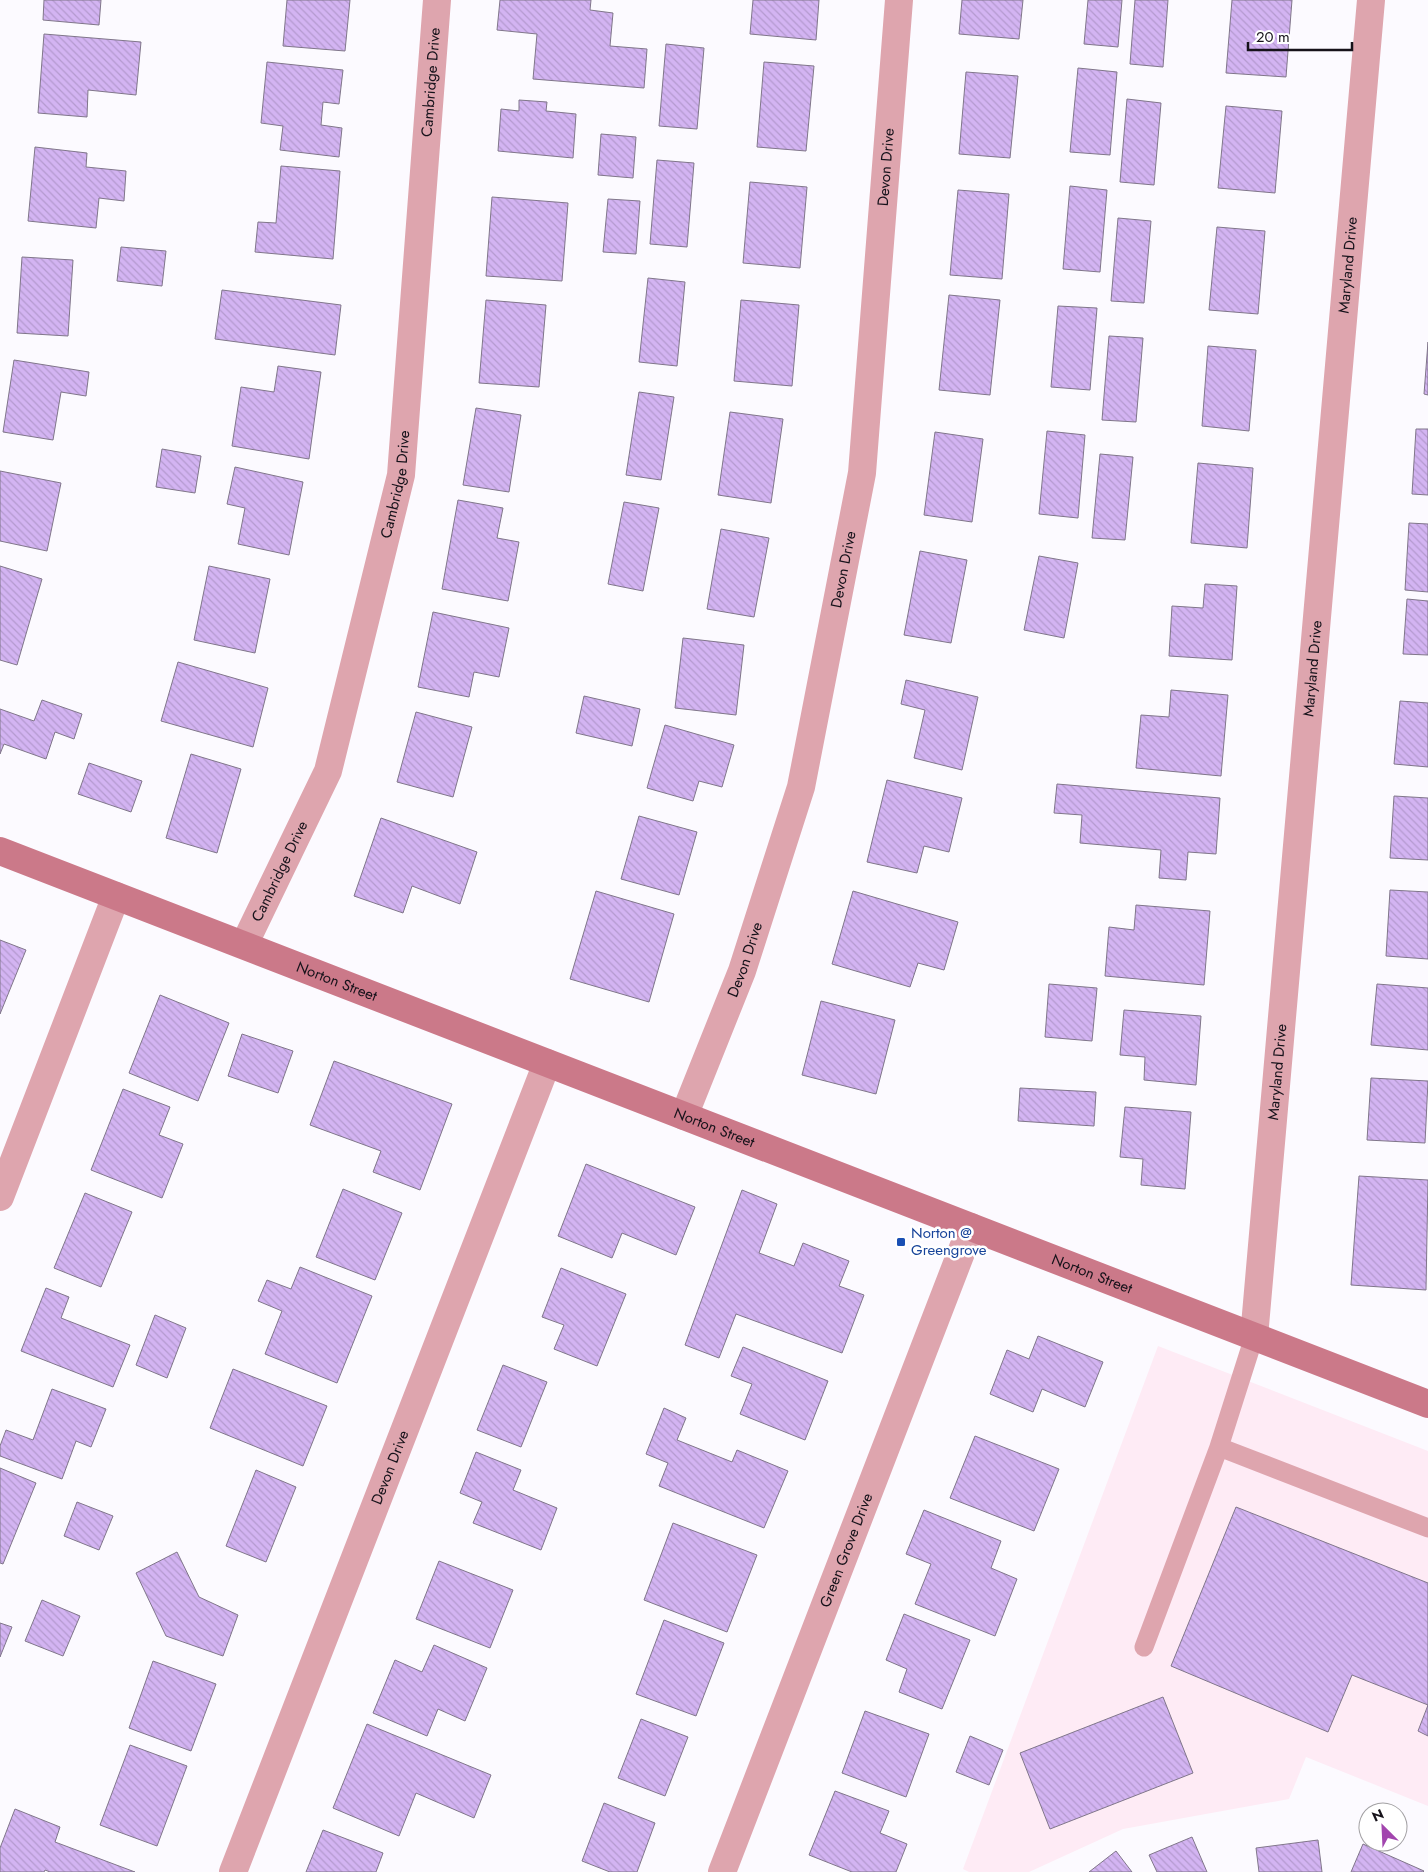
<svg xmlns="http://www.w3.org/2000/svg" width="1428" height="1872" viewBox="0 0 1428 1872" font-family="Jost,sans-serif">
<defs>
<pattern id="building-back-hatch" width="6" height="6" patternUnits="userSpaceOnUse" patternTransform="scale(1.25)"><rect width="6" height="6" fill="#d3b4f2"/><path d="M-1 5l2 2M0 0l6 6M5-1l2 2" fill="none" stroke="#b49acf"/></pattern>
</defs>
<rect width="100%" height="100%" fill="#fcfaff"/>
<path fill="#feebf5" d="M 1158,1346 L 1428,1451 L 1428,1806 L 1306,1757 L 1289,1799 L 1123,1829 L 1029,1872 L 969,1872 L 963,1869 Z"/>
<path fill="url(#building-back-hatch)" stroke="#80768a" d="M 44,0 L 101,0 L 99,25 L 43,20 Z
M 287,0 L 350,0 L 345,51 L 283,46 Z
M 500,0 L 591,0 L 590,10 L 613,13 L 610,46 L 647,49 L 644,88 L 533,79 L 537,34 L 497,30 Z
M 753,0 L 819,0 L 816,40 L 750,34 Z
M 962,0 L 1023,0 L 1019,39 L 959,34 Z
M 1088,0 L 1122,0 L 1118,47 L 1084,44 Z
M 1135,0 L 1168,0 L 1163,67 L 1130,64 Z
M 1232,0 L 1292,0 L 1286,77 L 1226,73 Z
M 44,34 L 141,42 L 136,95 L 88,90 L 87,117 L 38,113 Z
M 666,44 L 704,48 L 697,129 L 659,126 Z
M 267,62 L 343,70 L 339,104 L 323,102 L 321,125 L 342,128 L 339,157 L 280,150 L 283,126 L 261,123 Z
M 764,62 L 814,66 L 806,151 L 757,147 Z
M 1078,68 L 1117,72 L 1110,155 L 1070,152 Z
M 966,72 L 1018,76 L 1010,158 L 959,154 Z
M 1127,99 L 1161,103 L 1154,185 L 1120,182 Z
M 519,100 L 547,102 L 546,111 L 576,114 L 573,158 L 498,151 L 501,109 L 519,111 Z
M 1226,106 L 1282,111 L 1275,193 L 1218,188 Z
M 601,134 L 636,137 L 633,178 L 598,175 Z
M 35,147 L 87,153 L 86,167 L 126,171 L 124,201 L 99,198 L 96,228 L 28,221 Z
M 657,160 L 694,163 L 687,247 L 650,244 Z
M 281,166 L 340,171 L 333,259 L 255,252 L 258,222 L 276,223 Z
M 750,182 L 807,187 L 800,268 L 743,263 Z
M 1070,186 L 1107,190 L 1100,272 L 1063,269 Z
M 958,190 L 1009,194 L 1002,279 L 950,275 Z
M 492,197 L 568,203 L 562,281 L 486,276 Z
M 608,199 L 640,201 L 636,254 L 603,252 Z
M 1118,218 L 1151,221 L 1144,303 L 1111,301 Z
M 1217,227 L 1265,231 L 1258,314 L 1209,310 Z
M 121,247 L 166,251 L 162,286 L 117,281 Z
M 22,257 L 73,260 L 68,336 L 17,333 Z
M 648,278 L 685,282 L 677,366 L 639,362 Z
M 222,290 L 341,305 L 335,355 L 215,339 Z
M 949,295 L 1000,300 L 990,395 L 939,390 Z
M 486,300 L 546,305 L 539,387 L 479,383 Z
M 741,300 L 799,305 L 792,386 L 734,381 Z
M 1058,306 L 1097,308 L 1090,390 L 1051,387 Z
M 1109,336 L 1143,338 L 1136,422 L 1102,420 Z
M 1428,342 L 1428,395 L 1424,394 Z
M 1208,346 L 1256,350 L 1249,431 L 1202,426 Z
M 14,360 L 89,372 L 86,396 L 61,392 L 53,440 L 3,432 Z
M 278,366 L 321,372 L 309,459 L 232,446 L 241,387 L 274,392 Z
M 639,392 L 674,397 L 661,480 L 626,475 Z
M 476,408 L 521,415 L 509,492 L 463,485 Z
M 730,412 L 783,419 L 771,503 L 718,495 Z
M 1416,429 L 1428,429 L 1428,495 L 1412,494 Z
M 1047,431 L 1085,435 L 1078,518 L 1039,514 Z
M 935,432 L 983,439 L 972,522 L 924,515 Z
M 162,449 L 201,456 L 195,493 L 156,487 Z
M 1100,454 L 1133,457 L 1125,540 L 1092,538 Z
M 1198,463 L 1253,468 L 1247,548 L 1191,543 Z
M 235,467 L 303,482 L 289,555 L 238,544 L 245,508 L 227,504 Z
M 0,471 L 61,483 L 47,551 L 0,541 Z
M 458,500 L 503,508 L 497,538 L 519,542 L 508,601 L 442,589 Z
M 624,502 L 659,508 L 643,591 L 608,584 Z
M 1409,523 L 1428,524 L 1428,592 L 1405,590 Z
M 721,529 L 769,538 L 754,617 L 707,609 Z
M 920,551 L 967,560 L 951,643 L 904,635 Z
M 1039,556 L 1078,563 L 1064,638 L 1024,630 Z
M 0,566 L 42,579 L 17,665 L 0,660 Z
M 209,566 L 270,579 L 255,653 L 194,640 Z
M 1205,584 L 1237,586 L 1232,660 L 1169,656 L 1172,606 L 1203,608 Z
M 1407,599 L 1428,601 L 1428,655 L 1403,654 Z
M 433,612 L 509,628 L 499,677 L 474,672 L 469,697 L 418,687 Z
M 683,638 L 744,645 L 736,715 L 675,708 Z
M 178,662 L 268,688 L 253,747 L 161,721 Z
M 906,680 L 978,697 L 962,770 L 914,758 L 925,710 L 901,704 Z
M 1171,690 L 1228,695 L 1221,776 L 1136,768 L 1141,715 L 1169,717 Z
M 584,696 L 640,709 L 632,746 L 576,733 Z
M 42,700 L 82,714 L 74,739 L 55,732 L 46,759 L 4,744 L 0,754 L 0,709 L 34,721 Z
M 1400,701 L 1428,703 L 1428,767 L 1394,764 Z
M 416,712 L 472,727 L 453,797 L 397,782 Z
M 665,725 L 734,745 L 722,787 L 699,781 L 693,801 L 647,788 Z
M 191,754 L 241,769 L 217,853 L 166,838 Z
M 89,763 L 142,781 L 131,812 L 78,794 Z
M 887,780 L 962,798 L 949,852 L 924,846 L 917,873 L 867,862 Z
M 1057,784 L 1220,798 L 1216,854 L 1188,852 L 1186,880 L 1159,878 L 1161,850 L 1080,843 L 1082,815 L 1054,813 Z
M 1394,796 L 1428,798 L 1428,860 L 1390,858 Z
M 639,816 L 697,832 L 679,895 L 621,879 Z
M 381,818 L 477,852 L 460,904 L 412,886 L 403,913 L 354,896 Z
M 1390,890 L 1428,892 L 1428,959 L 1386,956 Z
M 596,891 L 674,914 L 649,1002 L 570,979 Z
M 853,891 L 958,922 L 944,970 L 918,963 L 910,987 L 832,964 Z
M 1136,905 L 1210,911 L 1204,985 L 1105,976 L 1109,927 L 1134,930 Z
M 0,940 L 26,950 L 0,1014 Z
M 1049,984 L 1097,988 L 1092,1041 L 1045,1037 Z
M 1377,984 L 1428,988 L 1428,1050 L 1371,1045 Z
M 160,995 L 229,1023 L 198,1101 L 129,1073 Z
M 821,1001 L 895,1020 L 876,1094 L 802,1075 Z
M 1124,1010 L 1201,1016 L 1196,1085 L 1144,1080 L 1145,1057 L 1120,1055 Z
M 242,1034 L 293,1051 L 278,1093 L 228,1076 Z
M 334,1061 L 452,1104 L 420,1190 L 373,1172 L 381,1151 L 310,1125 Z
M 1371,1078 L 1428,1081 L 1425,1143 L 1367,1140 Z
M 1020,1088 L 1096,1092 L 1094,1126 L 1018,1121 Z
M 123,1089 L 170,1107 L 159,1135 L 183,1144 L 162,1198 L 91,1170 Z
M 1125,1107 L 1191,1112 L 1185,1189 L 1141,1185 L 1143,1159 L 1120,1157 Z
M 586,1164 L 695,1207 L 676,1255 L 622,1233 L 612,1258 L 558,1236 Z
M 1359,1176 L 1428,1180 L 1426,1290 L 1351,1285 Z
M 343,1189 L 402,1213 L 375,1280 L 316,1257 Z
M 742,1190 L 777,1204 L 759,1253 L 794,1266 L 803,1243 L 849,1261 L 839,1286 L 864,1295 L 842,1353 L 736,1314 L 719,1358 L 685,1345 Z
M 85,1193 L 132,1212 L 101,1287 L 54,1268 Z
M 300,1267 L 372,1296 L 337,1383 L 265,1354 L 282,1311 L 258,1301 L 267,1280 L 291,1289 Z
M 561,1268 L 626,1294 L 597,1366 L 554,1349 L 564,1325 L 542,1317 Z
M 46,1288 L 69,1297 L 61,1318 L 130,1345 L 113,1387 L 21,1351 Z
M 155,1315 L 186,1328 L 167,1378 L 136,1365 Z
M 1038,1336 L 1103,1362 L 1085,1407 L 1042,1389 L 1033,1412 L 990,1394 L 1007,1350 L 1029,1359 Z
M 743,1347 L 828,1381 L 805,1440 L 740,1414 L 752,1384 L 731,1376 Z
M 503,1365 L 547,1382 L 521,1447 L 477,1430 Z
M 233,1369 L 327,1406 L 303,1466 L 210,1428 Z
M 52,1389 L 106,1409 L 91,1447 L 76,1441 L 62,1479 L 0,1456 L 0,1446 L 6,1430 L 33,1440 Z
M 664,1408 L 686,1418 L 677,1440 L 732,1462 L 737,1450 L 788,1471 L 764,1528 L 659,1486 L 668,1463 L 646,1454 Z
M 975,1436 L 1059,1469 L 1034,1531 L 950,1498 Z
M 476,1452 L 521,1470 L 513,1490 L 557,1508 L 541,1550 L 473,1523 L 482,1502 L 460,1493 Z
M 0,1468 L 36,1483 L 3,1564 L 0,1563 Z
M 256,1470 L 296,1487 L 266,1562 L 226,1546 Z
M 77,1502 L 113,1516 L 99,1550 L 64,1536 Z
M 1236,1507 L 1428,1583 L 1428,1736 L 1418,1731 L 1428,1705 L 1352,1675 L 1328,1732 L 1171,1666 Z
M 924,1510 L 1001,1541 L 991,1568 L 1017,1579 L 995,1636 L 915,1604 L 931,1564 L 906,1554 Z
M 673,1523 L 757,1555 L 727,1632 L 644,1600 Z
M 177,1552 L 199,1597 L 238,1615 L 223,1656 L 166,1636 L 136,1573 Z
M 439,1561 L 513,1590 L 490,1648 L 416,1619 Z
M 42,1600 L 80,1616 L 63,1656 L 25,1641 Z
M 904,1614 L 970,1640 L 942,1709 L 899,1692 L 907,1669 L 886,1660 Z
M 664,1620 L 724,1643 L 696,1716 L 636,1694 Z
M 0,1623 L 12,1627 L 0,1657 Z
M 434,1645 L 487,1668 L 465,1721 L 438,1709 L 427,1736 L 373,1713 L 395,1660 L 422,1672 Z
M 153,1661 L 216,1684 L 191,1751 L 129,1728 Z
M 1163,1697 L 1193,1773 L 1050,1829 L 1020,1753 Z
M 865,1711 L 929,1734 L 906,1797 L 842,1773 Z
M 641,1719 L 688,1737 L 665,1796 L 618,1778 Z
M 367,1724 L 491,1775 L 474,1818 L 416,1793 L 399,1836 L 333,1808 Z
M 970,1736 L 1003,1750 L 989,1785 L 956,1772 Z
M 130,1745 L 187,1766 L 157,1846 L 100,1825 Z
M 835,1791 L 889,1811 L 880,1833 L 907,1844 L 896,1872 L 852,1872 L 809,1855 Z
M 604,1803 L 655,1823 L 637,1872 L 610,1872 L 582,1861 Z
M 15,1809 L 60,1827 L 55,1842 L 135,1872 L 50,1872 L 45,1870 L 44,1872 L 0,1872 L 0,1848 Z
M 323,1830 L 383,1853 L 376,1872 L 306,1872 Z
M 1192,1837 L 1207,1872 L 1157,1872 L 1149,1855 Z
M 1318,1840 L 1322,1872 L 1259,1872 L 1256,1848 Z
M 1363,1844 L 1424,1871 L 1423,1872 L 1351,1872 Z
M 1116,1851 L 1132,1872 L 1089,1872 Z"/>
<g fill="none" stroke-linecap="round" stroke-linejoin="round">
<path stroke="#dea5ae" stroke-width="19" d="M 1254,1337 L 1219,1447 L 1428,1528
M 1144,1647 L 1219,1447"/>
<g stroke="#dea5ae" stroke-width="28">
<path id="s1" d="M 244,945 L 328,771 L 401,475 L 437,0"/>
<path id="s2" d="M 684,1116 L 742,971 L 801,787 L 862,473 L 899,0"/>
<path d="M 0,1197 L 116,896"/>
<path id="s3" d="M 1254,1337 L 1371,0"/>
<path id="s4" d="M 233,1872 L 547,1063"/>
<path id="s5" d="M 722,1872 L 971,1227"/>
</g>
<path stroke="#cb7989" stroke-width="28" id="s6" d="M 0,851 L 1428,1404"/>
</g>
<rect fill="#1a4fb4" stroke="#fff" stroke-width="2" x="896" y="1237" width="10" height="10" rx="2.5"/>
<g text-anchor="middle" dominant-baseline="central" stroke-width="5" stroke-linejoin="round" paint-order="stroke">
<g font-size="15" fill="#16121a" stroke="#fff">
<text stroke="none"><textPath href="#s1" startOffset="892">Cambridge Drive</textPath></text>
<text stroke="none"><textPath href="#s2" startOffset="976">Devon Drive</textPath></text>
<text stroke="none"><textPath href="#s3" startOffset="1076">Maryland Drive</textPath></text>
<text stroke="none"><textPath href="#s1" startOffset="488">Cambridge Drive</textPath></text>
<text stroke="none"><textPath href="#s2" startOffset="571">Devon Drive</textPath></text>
<text stroke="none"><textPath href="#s3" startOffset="671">Maryland Drive</textPath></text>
<text stroke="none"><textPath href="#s1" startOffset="82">Cambridge Drive</textPath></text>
<text stroke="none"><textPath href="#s2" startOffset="168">Devon Drive</textPath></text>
<text stroke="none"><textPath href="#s6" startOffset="361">Norton Street</textPath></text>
<text stroke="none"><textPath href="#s3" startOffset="266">Maryland Drive</textPath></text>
<text stroke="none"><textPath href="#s6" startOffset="766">Norton Street</textPath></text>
<text stroke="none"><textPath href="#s6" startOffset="1171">Norton Street</textPath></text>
<text stroke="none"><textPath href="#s4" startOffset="434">Devon Drive</textPath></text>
<text stroke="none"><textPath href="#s5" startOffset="345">Green Grove Drive</textPath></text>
</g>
<g font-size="15" fill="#164399" stroke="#fff" text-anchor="start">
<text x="911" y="1233">Norton @<tspan x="911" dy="17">Greengrove</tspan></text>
</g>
</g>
<g transform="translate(1383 1827) rotate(336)"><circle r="24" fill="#ffffff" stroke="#a2a0a3"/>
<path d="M0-4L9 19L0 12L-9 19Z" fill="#a245ae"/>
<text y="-8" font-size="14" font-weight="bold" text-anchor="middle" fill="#16121a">N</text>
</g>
<path d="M1248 42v8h104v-8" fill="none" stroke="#16121a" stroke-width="2.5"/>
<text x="1256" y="42" font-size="15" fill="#16121a" stroke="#ffffff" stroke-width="4" paint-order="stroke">20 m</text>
</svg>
